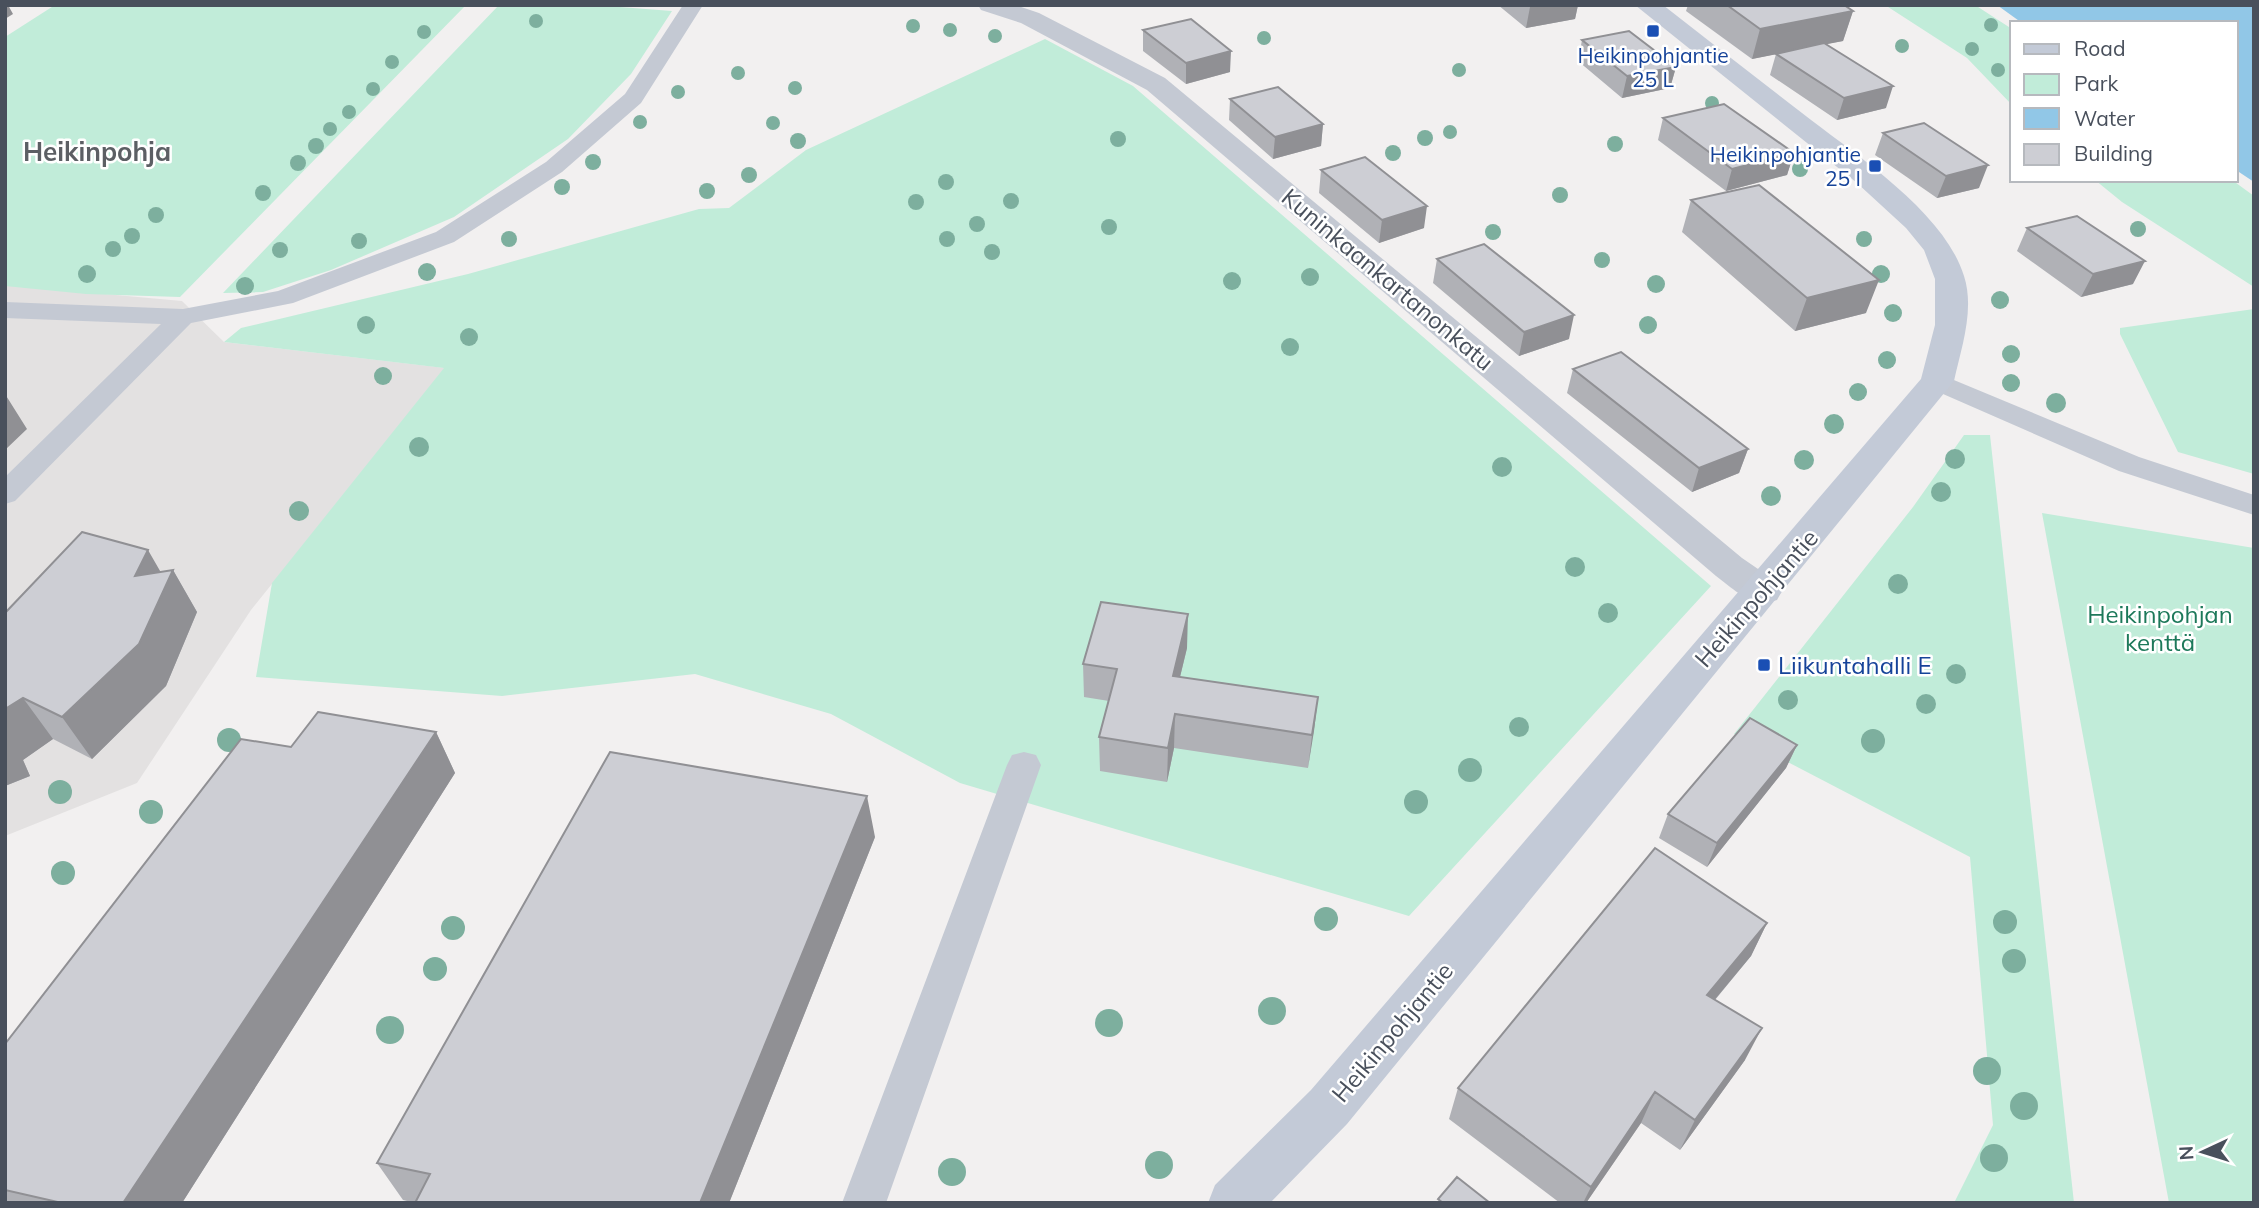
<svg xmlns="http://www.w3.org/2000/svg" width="2259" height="1208" viewBox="0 0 2259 1208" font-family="Mulish,sans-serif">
<rect width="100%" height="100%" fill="#f2f0f0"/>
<path fill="#e3e1e1" d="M 5,285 L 182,301 L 224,342 L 445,368 L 251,610 L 137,783 L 5,836 Z"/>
<path fill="#c1ecd9" d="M 55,5 L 466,5 L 180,297 L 86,294 L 5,286 L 5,37 Z
M 499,5 L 594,5 L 672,11 L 631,74 L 568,139 L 454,217 L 331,270 L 263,292 L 223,293 Z
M 1885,5 L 1975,5 L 2012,29 L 2012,105 L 1967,58 Z
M 1045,39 L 1133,86 L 1711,586 L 1409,916 L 960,783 L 831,714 L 695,674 L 502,696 L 256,677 L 272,583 L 444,368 L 224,342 L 241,328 L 468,274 L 699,209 L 729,208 L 806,150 Z
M 2095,180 L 2232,180 L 2254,196 L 2254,287 L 2122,202 Z
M 2254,309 L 2254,474 L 2178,452 L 2120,334 L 2120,328 Z
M 1964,435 L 1990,435 L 2074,1203 L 1954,1203 L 1993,1125 L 1970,857 L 1734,734 L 1913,507 Z
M 2042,513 L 2254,548 L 2254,1203 L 2169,1203 Z"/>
<path fill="#91c7e7" d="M 1997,5 L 2254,5 L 2254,182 L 2236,170 L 2236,23 L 2022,23 Z"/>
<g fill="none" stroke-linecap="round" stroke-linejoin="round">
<path fill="#c4c9d3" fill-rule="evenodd" d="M 683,5 L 703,5 L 641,103 L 562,172 L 454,242 L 293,303 L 191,323 L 15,501 L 5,504 L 5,477 L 161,324 L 5,318 L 5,302 L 183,309 L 278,291 L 436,232 L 546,162 L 625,94 Z
M 1937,373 L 2139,457 L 2254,495 L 2254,515 L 2119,471 L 1927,387 L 1923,381 L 1927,375 Z
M 1024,752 L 1036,755 L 1041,765 L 886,1203 L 842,1203 L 1007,765 L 1012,755 Z"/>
<path fill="#c4c9d3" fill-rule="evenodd" d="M 978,5 L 1015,5 L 1039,13 L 1165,78 L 1742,558 L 1777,582 L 1782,591 L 1777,600 C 1751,608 1735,590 1716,576 L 1147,90 L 1021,23 L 981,10 Z"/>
<path fill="#c3cad7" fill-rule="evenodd" d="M 1635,5 L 1663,5 C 1709,41 1755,77 1802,113 C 1854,154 1944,211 1964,276 C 1975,310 1961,349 1954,381 L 1347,1124 L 1270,1203 L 1208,1203 L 1215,1185 L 1311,1090 L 1921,379 L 1935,325 L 1935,279 L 1924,250 L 1906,228 L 1857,183 Z"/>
</g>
<g fill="#7daf9e">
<circle cx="536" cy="21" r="7"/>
<circle cx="1991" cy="25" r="7"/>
<circle cx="913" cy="26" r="7"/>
<circle cx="950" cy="30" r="7"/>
<circle cx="424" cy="32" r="7"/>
<circle cx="995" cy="36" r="7"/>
<circle cx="1264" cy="38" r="7"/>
<circle cx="1902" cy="46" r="7"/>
<circle cx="1972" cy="49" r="7"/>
<circle cx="392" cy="62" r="7"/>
<circle cx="1459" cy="70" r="7"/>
<circle cx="1998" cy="70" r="7"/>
<circle cx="738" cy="73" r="7"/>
<circle cx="795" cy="88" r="7"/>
<circle cx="373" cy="89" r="7"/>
<circle cx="678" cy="92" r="7"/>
<circle cx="1712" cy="103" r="7"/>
<circle cx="349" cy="112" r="7"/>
<circle cx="640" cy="122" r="7"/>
<circle cx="773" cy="123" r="7"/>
<circle cx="330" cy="129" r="7"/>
<circle cx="1450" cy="132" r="7"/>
<circle cx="1425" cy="138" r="8"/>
<circle cx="1118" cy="139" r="8"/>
<circle cx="798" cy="141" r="8"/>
<circle cx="1615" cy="144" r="8"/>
<circle cx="316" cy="146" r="8"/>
<circle cx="1393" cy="153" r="8"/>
<circle cx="593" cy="162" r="8"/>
<circle cx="298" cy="163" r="8"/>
<circle cx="1800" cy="169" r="8"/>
<circle cx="749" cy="175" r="8"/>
<circle cx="946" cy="182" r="8"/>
<circle cx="562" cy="187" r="8"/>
<circle cx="707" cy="191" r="8"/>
<circle cx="263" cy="193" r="8"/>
<circle cx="1560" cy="195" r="8"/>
<circle cx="1011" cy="201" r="8"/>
<circle cx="916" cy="202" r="8"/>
<circle cx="156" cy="215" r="8"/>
<circle cx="977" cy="224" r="8"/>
<circle cx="1109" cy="227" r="8"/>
<circle cx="2138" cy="229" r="8"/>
<circle cx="1493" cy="232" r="8"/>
<circle cx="132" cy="236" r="8"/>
<circle cx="509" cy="239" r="8"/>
<circle cx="947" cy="239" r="8"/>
<circle cx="1864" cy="239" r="8"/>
<circle cx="359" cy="241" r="8"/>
<circle cx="113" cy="249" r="8"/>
<circle cx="280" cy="250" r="8"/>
<circle cx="992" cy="252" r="8"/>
<circle cx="1602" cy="260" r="8"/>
<circle cx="427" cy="272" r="9"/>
<circle cx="87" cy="274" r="9"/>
<circle cx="1881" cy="274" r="9"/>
<circle cx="1310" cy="277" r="9"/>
<circle cx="1232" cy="281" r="9"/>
<circle cx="1656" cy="284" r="9"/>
<circle cx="245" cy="286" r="9"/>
<circle cx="2000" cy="300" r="9"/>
<circle cx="1893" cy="313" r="9"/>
<circle cx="366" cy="325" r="9"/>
<circle cx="1648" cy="325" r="9"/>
<circle cx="469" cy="337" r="9"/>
<circle cx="1290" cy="347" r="9"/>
<circle cx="2011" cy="354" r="9"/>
<circle cx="1887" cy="360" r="9"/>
<circle cx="383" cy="376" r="9"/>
<circle cx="2011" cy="383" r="9"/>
<circle cx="1858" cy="392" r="9"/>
<circle cx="2056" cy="403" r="10"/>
<circle cx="1834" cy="424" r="10"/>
<circle cx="419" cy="447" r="10"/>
<circle cx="1955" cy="459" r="10"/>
<circle cx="1804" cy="460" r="10"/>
<circle cx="1502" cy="467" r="10"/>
<circle cx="1941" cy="492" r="10"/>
<circle cx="1771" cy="496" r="10"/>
<circle cx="299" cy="511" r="10"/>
<circle cx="1575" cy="567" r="10"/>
<circle cx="1898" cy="584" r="10"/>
<circle cx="1608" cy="613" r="10"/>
<circle cx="1956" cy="674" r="10"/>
<circle cx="1788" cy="700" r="10"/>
<circle cx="1926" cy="704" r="10"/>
<circle cx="1519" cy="727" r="10"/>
<circle cx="229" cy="740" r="12"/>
<circle cx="1873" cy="741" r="12"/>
<circle cx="1470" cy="770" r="12"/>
<circle cx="60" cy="792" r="12"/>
<circle cx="1416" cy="802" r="12"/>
<circle cx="151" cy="812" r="12"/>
<circle cx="63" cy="873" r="12"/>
<circle cx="1326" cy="919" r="12"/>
<circle cx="2005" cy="922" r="12"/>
<circle cx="453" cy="928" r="12"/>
<circle cx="2014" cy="961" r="12"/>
<circle cx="435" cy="969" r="12"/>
<circle cx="1272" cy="1011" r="14"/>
<circle cx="1109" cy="1023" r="14"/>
<circle cx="390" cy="1030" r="14"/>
<circle cx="1987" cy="1071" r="14"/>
<circle cx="2024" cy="1106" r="14"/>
<circle cx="1994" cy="1158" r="14"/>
<circle cx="1159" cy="1165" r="14"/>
<circle cx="952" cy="1172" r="14"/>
</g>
<path fill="#b0b1b6" d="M 1498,5 L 1578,5 L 1575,19 L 1526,28 Z
M 1688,5 L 1844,5 L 1853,11 L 1843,41 L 1826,44 L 1886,108 L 1837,120 L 1770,75 L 1776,54 L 1752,59 L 1686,11 Z
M 1143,30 L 1230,72 L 1186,84 L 1143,51 Z
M 1582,40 L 1676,67 L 1670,88 L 1622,98 L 1578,61 Z
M 1230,99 L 1323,124 L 1321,146 L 1273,159 L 1229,120 Z
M 1663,118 L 1794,153 L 1787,175 L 1726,191 L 1658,140 Z
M 1883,133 L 1979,188 L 1937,198 L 1875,155 Z
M 1321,170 L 1424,228 L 1379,243 L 1319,193 Z
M 1691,200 L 1866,313 L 1795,331 L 1682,232 Z
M 2027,228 L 2133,284 L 2081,297 L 2017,251 Z
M 1437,259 L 1569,339 L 1519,356 L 1433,283 Z
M 1573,369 L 1748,449 L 1739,473 L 1692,492 L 1567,393 Z
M 173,570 L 197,612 L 166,686 L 92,759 L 53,739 L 23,760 L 30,776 L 5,786 L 5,613 L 161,572 Z
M 1187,648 L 1180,677 L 1318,697 L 1308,768 L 1174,748 L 1167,782 L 1100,771 L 1099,737 L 1109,701 L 1084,697 L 1083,664 Z
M 436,732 L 455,773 L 182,1203 L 5,1203 L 5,1044 L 291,747 Z
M 1797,745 L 1786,768 L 1707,867 L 1659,838 L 1668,814 Z
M 875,837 L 729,1203 L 415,1203 L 403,1200 L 377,1163 Z
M 1767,923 L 1751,956 L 1715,1000 L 1745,1060 L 1680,1150 L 1641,1123 L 1586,1203 L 1560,1203 L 1449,1119 L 1458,1088 Z"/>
<path fill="#909094" d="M 5,5 L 8,5 L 13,14 L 5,19 Z
M 1540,5 L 1578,5 L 1575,19 L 1526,28 L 1530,7 Z
M 1853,11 L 1843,41 L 1752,59 L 1760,29 Z
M 1231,51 L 1230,72 L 1186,84 L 1186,63 Z
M 1676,67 L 1670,88 L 1622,98 L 1627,76 Z
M 1893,86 L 1886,108 L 1837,120 L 1844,98 Z
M 1323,124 L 1321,146 L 1273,159 L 1275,137 Z
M 1794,153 L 1787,175 L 1726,191 L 1732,169 Z
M 1988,165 L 1979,188 L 1937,198 L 1946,176 Z
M 1427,206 L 1424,228 L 1379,243 L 1382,220 Z
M 2145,261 L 2133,284 L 2081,297 L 2093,274 Z
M 1879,280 L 1866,313 L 1795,331 L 1807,298 Z
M 1574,315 L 1569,339 L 1519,356 L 1524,332 Z
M 5,394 L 27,429 L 5,450 Z
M 1748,449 L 1739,473 L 1692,492 L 1699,468 Z
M 148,550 L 167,583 L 173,570 L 197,612 L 166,686 L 92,759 L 62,717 Z
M 1188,614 L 1187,648 L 1172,710 L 1173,676 Z
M 1318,697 L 1314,731 L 1308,768 L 1312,735 Z
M 23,698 L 53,739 L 23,760 L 30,776 L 5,786 L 5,709 Z
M 1175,714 L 1174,748 L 1167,782 L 1168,748 Z
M 436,732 L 455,773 L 182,1203 L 123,1203 Z
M 1797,745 L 1786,768 L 1707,867 L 1717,843 Z
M 867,796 L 875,837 L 729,1203 L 700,1203 Z
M 1767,923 L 1751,956 L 1692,1027 L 1707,995 Z
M 1762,1028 L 1745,1060 L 1680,1150 L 1695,1120 Z
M 1655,1092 L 1641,1123 L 1586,1203 L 1583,1203 L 1591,1187 Z"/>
<path fill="#cdced4" stroke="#909094" stroke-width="2" d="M 1727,5 L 1844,5 L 1853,11 L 1760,29 Z
M 1191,19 L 1231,51 L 1186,63 L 1143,30 Z
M 1629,31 L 1676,67 L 1627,76 L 1582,40 Z
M 1824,43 L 1893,86 L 1844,98 L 1776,54 Z
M 1278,87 L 1323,124 L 1275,137 L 1230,99 Z
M 1724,104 L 1794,153 L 1732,169 L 1663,118 Z
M 1924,123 L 1988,165 L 1946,176 L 1883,133 Z
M 1365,157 L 1427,206 L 1382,220 L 1321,170 Z
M 1759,185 L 1879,280 L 1807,298 L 1691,200 Z
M 2077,216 L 2145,261 L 2093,274 L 2027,228 Z
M 1484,244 L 1574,315 L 1524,332 L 1437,259 Z
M 1621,352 L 1748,449 L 1699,468 L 1573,369 Z
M 82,532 L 148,550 L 135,576 L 173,570 L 139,644 L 62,717 L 23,698 L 5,709 L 5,613 Z
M 1101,602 L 1188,614 L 1173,676 L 1318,697 L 1312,735 L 1175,714 L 1168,748 L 1099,737 L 1117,669 L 1083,664 Z
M 318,712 L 436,732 L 123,1203 L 62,1203 L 5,1190 L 5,1044 L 241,739 L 291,747 Z
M 1750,718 L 1797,745 L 1717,843 L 1668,814 Z
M 610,752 L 867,796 L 700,1203 L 415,1203 L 430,1174 L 377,1163 Z
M 1655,848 L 1767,923 L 1707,995 L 1762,1028 L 1695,1120 L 1655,1092 L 1591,1187 L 1458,1088 Z
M 1457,1177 L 1490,1203 L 1443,1203 L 1438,1199 Z"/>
<g fill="#1a4fb4" stroke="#fff" stroke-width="2.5">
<rect x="1646" y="24" width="14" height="14" rx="3.5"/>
<rect x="1868" y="159" width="14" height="14" rx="3.5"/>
<rect x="1757" y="658" width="14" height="14" rx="3.5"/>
</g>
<g text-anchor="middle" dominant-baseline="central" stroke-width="5" stroke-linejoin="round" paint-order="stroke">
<g font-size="21" fill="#164399" stroke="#fff">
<text x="1653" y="55">Heikinpohjantie<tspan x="1653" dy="24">25 L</tspan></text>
<text x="1861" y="154" text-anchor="end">Heikinpohjantie<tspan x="1861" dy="24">25 I</tspan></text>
</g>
<g font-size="24" fill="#49505c" stroke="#fff">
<text transform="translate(1388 279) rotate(40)">Kuninkaankartanonkatu</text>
<text transform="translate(1756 598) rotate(-49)">Heikinpohjantie</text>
<text transform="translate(1392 1032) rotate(-50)">Heikinpohjantie</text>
</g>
<g font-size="24" fill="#1d795a" stroke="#fff">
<text x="2160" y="614">Heikinpohjan<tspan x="2160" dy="28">kenttä</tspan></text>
</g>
<g font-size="24" fill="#164399" stroke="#fff" text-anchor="start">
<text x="1778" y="665">Liikuntahalli E</text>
</g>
<g font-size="26" font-weight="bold" fill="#5c5f64" stroke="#fff">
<text x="97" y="151">Heikinpohja</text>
</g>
</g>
<rect width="2259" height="1208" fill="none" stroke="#49505c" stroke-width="14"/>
<rect x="2010" y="21" width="228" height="161" fill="#ffffff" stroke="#b6b9be" stroke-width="2"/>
<rect x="2024" y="44" width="35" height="10" fill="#c3cad7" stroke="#b6b9be" stroke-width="2"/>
<text x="2074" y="56" font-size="21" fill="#49505c">Road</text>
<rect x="2024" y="74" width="35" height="21" fill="#c1ecd9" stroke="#b6b9be" stroke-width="2"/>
<text x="2074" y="91" font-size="21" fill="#49505c">Park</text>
<rect x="2024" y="108" width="35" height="21" fill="#91c7e7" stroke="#b6b9be" stroke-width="2"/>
<text x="2074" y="126" font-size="21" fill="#49505c">Water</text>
<rect x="2024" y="144" width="35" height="21" fill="#cdced4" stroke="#b6b9be" stroke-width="2"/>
<text x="2074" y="161" font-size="21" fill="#49505c">Building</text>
<g transform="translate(2203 1152) rotate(266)" stroke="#ffffff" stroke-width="5" paint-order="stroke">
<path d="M0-5L12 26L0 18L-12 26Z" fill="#49505c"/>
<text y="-10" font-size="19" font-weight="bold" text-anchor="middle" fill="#49505c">N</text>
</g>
</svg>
